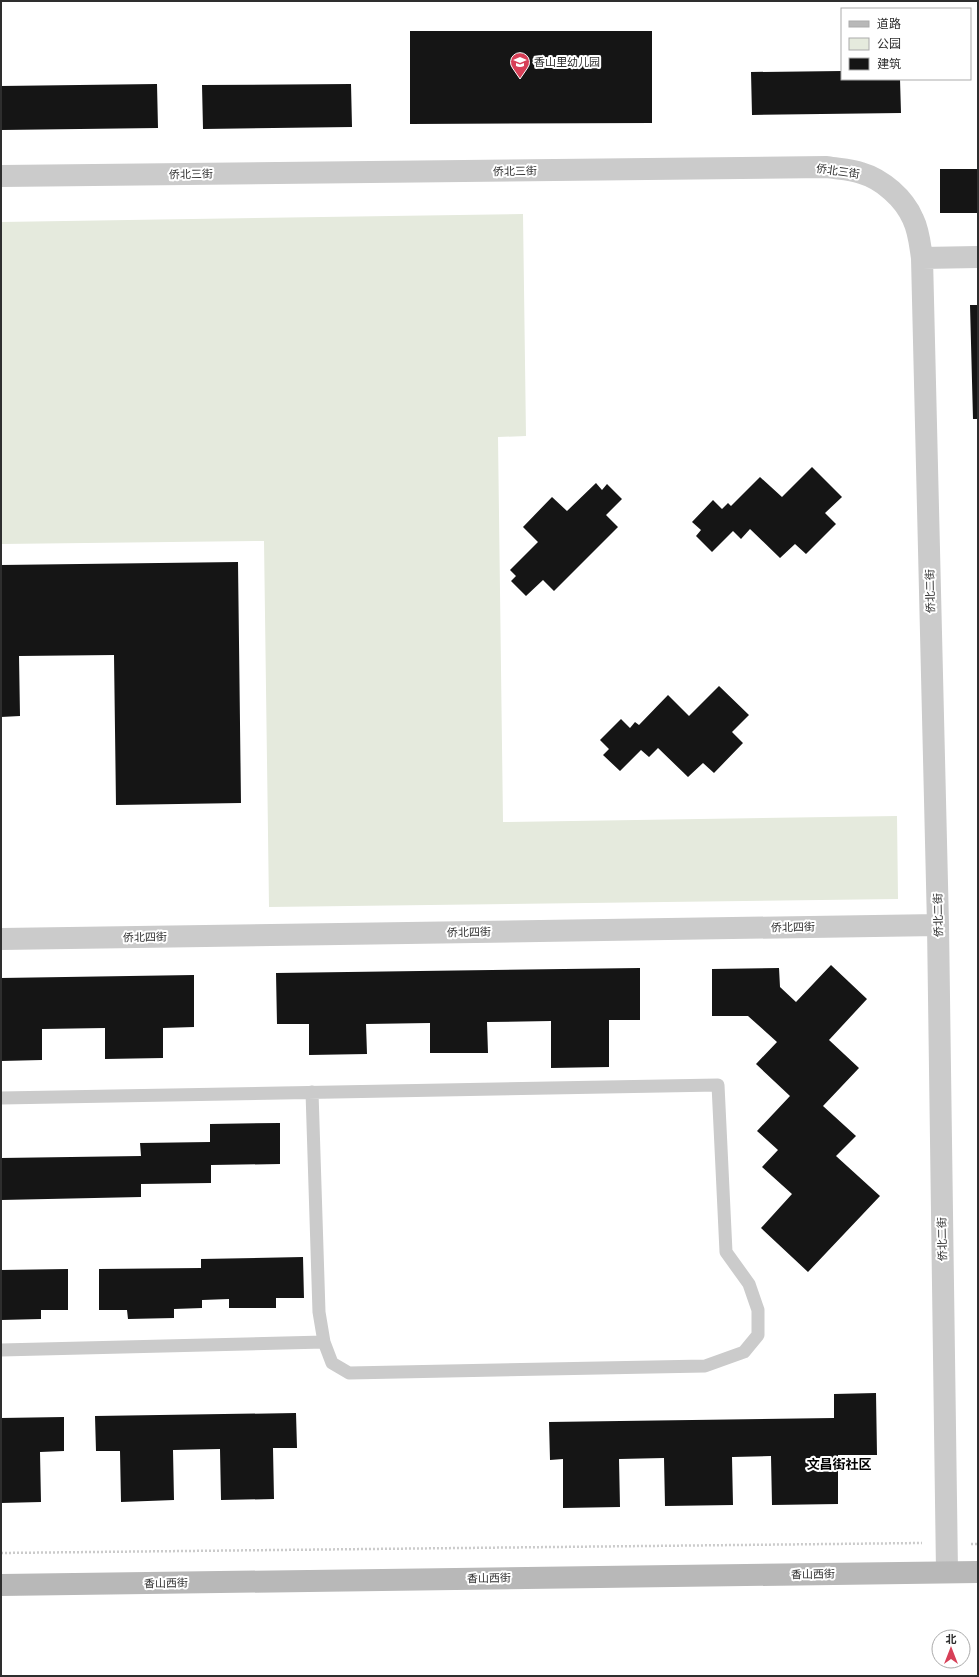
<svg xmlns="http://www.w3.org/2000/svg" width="979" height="1677" viewBox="0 0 979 1677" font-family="Montserrat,'Noto Sans SC',sans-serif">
<rect width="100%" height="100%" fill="#fff"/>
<path fill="#e5eadd" d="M 523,214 L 526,436 L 498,437 L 503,822 L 897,816 L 898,899 L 269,907 L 264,541 L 1,544 L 1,222 Z"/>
<path fill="#151515" d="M 410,31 L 652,31 L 652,123 L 410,124 Z
M 842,71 L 842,79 L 900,79 L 901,113 L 752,115 L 751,72 Z
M 157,84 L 158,128 L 1,130 L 1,86 Z
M 351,84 L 352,127 L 203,129 L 202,85 Z
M 940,169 L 978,169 L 978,213 L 940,213 Z
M 970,305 L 978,305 L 978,419 L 973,419 Z
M 812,467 L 842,497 L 825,513 L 836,524 L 806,554 L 795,544 L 780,558 L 750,529 L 741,539 L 733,531 L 712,552 L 696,536 L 701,530 L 692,522 L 713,500 L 722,509 L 728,503 L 731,506 L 760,477 L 782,497 Z
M 596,483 L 602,490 L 607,484 L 622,499 L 606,515 L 618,527 L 554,591 L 543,580 L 526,596 L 511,581 L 516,576 L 510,570 L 538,542 L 523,527 L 552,497 L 567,511 Z
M 238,562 L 241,803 L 116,805 L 114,655 L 19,656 L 20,716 L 1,717 L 1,565 Z
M 719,686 L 749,715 L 732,732 L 743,743 L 714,773 L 703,763 L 688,777 L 658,748 L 649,757 L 641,750 L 620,771 L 603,755 L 609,749 L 600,740 L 621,719 L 630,728 L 635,722 L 639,725 L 668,695 L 689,716 Z
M 831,965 L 867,999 L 829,1040 L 859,1068 L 823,1106 L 856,1136 L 836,1156 L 880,1196 L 808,1272 L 761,1228 L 792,1194 L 762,1167 L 778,1150 L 757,1131 L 790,1096 L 756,1064 L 777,1042 L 748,1016 L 712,1016 L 712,969 L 779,968 L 780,987 L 796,1002 Z
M 640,968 L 640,1020 L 609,1020 L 609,1067 L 551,1068 L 551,1021 L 487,1022 L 488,1053 L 430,1053 L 430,1023 L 366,1024 L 367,1054 L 309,1055 L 309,1024 L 277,1024 L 276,973 Z
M 194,975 L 194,1027 L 163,1028 L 163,1058 L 105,1059 L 105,1028 L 42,1029 L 42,1060 L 1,1061 L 1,978 Z
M 280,1123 L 280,1164 L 211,1165 L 211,1183 L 141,1184 L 141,1197 L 1,1200 L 1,1158 L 141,1156 L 140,1143 L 210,1142 L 210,1124 Z
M 303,1257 L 304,1298 L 276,1298 L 276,1308 L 229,1308 L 229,1299 L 202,1300 L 202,1308 L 174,1309 L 174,1318 L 128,1319 L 127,1310 L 99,1310 L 99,1269 L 201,1268 L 201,1259 Z
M 68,1269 L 68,1310 L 41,1310 L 41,1319 L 1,1320 L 1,1270 Z
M 876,1393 L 877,1455 L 838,1455 L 838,1504 L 772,1505 L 771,1456 L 732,1457 L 733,1505 L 665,1506 L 664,1458 L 619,1459 L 620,1507 L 563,1508 L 563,1459 L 550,1460 L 549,1422 L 834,1418 L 834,1394 Z
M 296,1413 L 297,1448 L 273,1448 L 274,1499 L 221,1500 L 220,1449 L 173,1450 L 174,1500 L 121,1502 L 120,1451 L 96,1451 L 95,1416 Z
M 64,1417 L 64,1451 L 40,1452 L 41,1502 L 1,1503 L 1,1418 Z"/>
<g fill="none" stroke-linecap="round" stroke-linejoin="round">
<path stroke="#cbcbcb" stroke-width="2.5" stroke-dasharray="2 2" stroke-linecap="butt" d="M 971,1544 L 978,1544
M 1,1553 L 922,1543"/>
<path stroke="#cbcbcb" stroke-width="13" d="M 1,1098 L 718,1085 L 726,1252 L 749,1284 L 758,1310 L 758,1335 L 744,1352 L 705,1366 L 349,1373 L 332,1363 L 324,1342 L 319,1312 L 312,1092
M 1,1350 L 324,1342"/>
<path stroke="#cbcbcb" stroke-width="22" d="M 1,176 L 827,167 C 838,169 850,169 861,173 C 882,179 904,198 913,219 C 919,231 920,245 922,258 L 938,925 L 947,1572
M 922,258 L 978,257
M 1,939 L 938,925"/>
<path stroke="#b8b8b8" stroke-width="22" d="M 1,1585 L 978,1572"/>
</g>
<defs>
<g id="school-pin" transform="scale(1)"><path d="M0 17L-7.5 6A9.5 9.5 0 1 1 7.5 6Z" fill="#d73f57" stroke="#fff"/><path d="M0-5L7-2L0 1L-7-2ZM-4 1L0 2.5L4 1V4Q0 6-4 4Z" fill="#fff"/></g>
</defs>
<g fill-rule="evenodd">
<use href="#school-pin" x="520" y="62"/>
</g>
<g text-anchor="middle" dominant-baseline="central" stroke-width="4" stroke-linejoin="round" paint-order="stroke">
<g font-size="11" fill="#2e2e2e" stroke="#fff" text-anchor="start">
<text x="534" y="62">香山里幼儿园</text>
</g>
<g font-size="11" fill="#2e2e2e" stroke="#fff">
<text transform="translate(515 171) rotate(-1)">侨北三街</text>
<text transform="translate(838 171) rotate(8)">侨北三街</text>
<text transform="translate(191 174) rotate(-1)">侨北三街</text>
<text transform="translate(930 591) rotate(-91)">侨北二街</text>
<text transform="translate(938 915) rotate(-91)">侨北二街</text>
<text transform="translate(793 927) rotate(-1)">侨北四街</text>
<text transform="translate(469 932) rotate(-1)">侨北四街</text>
<text transform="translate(145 937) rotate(-1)">侨北四街</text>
<text transform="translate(942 1239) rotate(-91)">侨北二街</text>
<text transform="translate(813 1574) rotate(-1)">香山西街</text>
<text transform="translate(489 1578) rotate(-1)">香山西街</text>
<text transform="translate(166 1583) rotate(-1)">香山西街</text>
</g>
<g font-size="13" font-weight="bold" fill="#000" stroke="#fff">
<text x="839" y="1464">文昌街社区</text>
</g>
</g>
<rect width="979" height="1677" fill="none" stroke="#2e2e2e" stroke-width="4"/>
<rect x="841" y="8" width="130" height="72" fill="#ffffff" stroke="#ababab"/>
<rect x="849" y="21" width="20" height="6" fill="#b8b8b8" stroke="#ababab"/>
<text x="877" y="28" font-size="12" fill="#2e2e2e">道路</text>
<rect x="849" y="38" width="20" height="12" fill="#e5eadd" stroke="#ababab"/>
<text x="877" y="48" font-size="12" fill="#2e2e2e">公园</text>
<rect x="849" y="58" width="20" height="12" fill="#151515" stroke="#ababab"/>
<text x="877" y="68" font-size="12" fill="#2e2e2e">建筑</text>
<g transform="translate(951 1649)"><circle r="19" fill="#ffffff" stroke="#ababab"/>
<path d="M0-3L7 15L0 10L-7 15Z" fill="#d73f57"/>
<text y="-6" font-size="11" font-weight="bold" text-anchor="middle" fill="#2e2e2e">北</text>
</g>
</svg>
